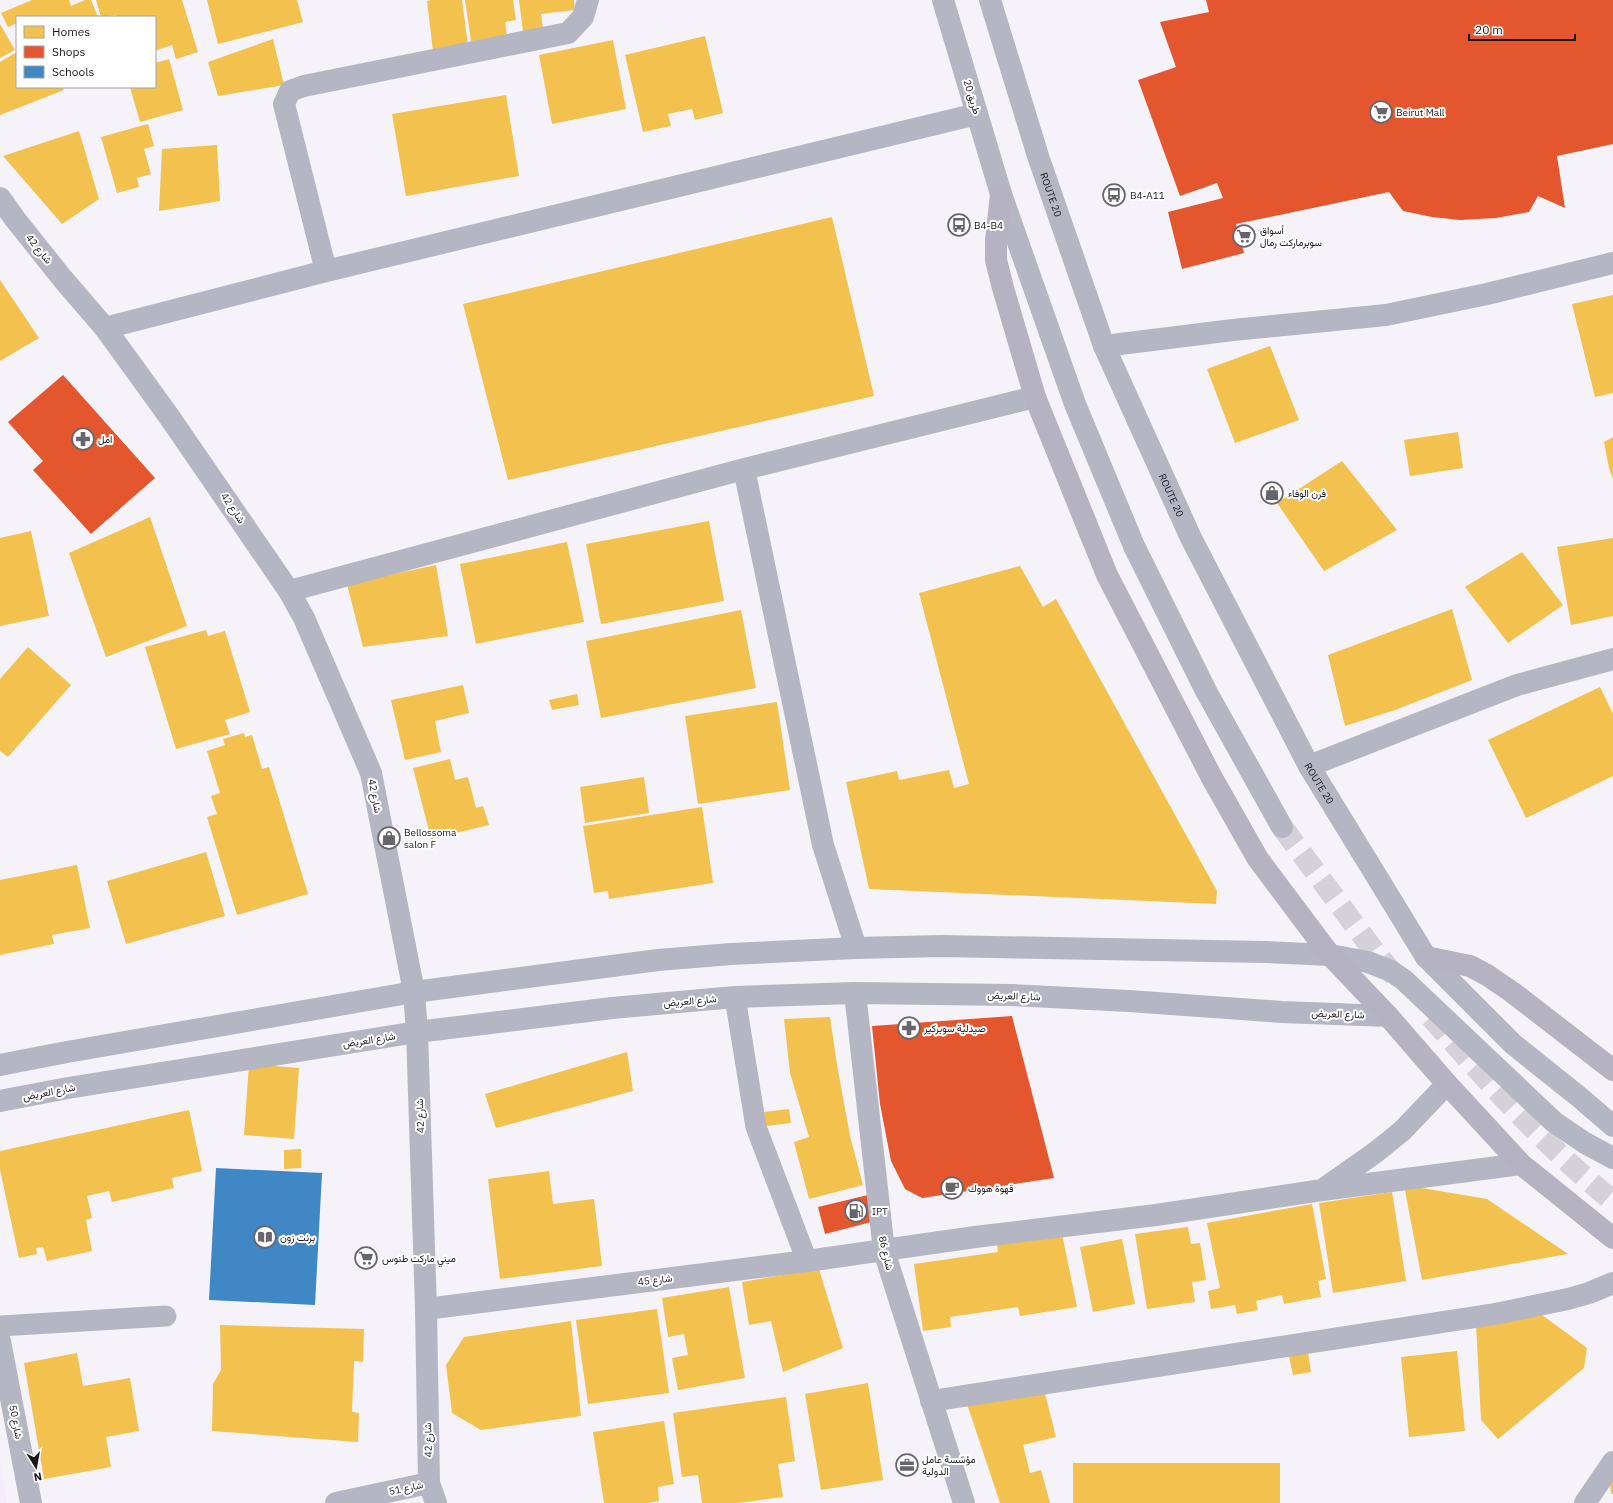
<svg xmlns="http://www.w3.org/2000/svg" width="1613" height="1503" viewBox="0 0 1613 1503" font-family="'IBM Plex Sans',Vazirmatn,sans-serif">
<rect width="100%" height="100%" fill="#f6f2f9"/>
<path fill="#f4ebfb" d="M 0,1464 L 7,1503 L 0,1503 Z"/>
<path fill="#f2c14e" d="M 32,0 L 69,0 L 71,6 L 85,0 L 91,0 L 98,17 L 17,17 L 17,23 L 8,27 L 1,13 Z
M 96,0 L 182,0 L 198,52 L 176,59 L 172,45 L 155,51 L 155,17 L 117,17 L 116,15 L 101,17 Z
M 207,0 L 297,0 L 303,22 L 218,44 Z
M 431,0 L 462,0 L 468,46 L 433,51 L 427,1 Z
M 465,0 L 513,0 L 516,20 L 505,22 L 508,43 L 472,48 Z
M 519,0 L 574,0 L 575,10 L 541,14 L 543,29 L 523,32 Z
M 0,24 L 15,50 L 0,58 Z
M 705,36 L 723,113 L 695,120 L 692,109 L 668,114 L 671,126 L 643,132 L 625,55 Z
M 273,39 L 284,85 L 218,96 L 208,62 Z
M 613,40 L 626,109 L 552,124 L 539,55 Z
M 17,52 L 17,87 L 62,87 L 64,90 L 0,115 L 0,62 Z
M 169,59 L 183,110 L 140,122 L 130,87 L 155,87 L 155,63 Z
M 506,95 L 519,176 L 406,196 L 392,114 Z
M 148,124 L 154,146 L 144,149 L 151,174 L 137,178 L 139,187 L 117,193 L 101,137 Z
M 79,131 L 99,199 L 62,224 L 3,156 Z
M 217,145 L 220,201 L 159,211 L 162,149 Z
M 832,217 L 874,396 L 508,480 L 463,304 Z
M 0,280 L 39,338 L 0,361 Z
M 1613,295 L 1613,393 L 1595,397 L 1572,304 Z
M 1270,346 L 1299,420 L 1235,443 L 1207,369 Z
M 1458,432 L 1463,468 L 1410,476 L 1404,440 Z
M 1613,437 L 1613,479 L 1609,468 L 1604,442 Z
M 1342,461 L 1397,530 L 1324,571 L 1277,503 Z
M 150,517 L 187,626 L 106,657 L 69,553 Z
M 709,521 L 724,601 L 601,624 L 586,544 Z
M 31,531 L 49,616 L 0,626 L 0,538 Z
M 1613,538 L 1613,616 L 1571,625 L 1557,547 Z
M 567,542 L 584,622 L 476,644 L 460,564 Z
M 1522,552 L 1563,605 L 1508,643 L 1465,587 Z
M 436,565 L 448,636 L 363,647 L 347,584 Z
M 1020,566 L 1043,607 L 1056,599 L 1217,891 L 1216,904 L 869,889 L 846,782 L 897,771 L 899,780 L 949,770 L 954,788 L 969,784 L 919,593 Z
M 1452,609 L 1472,680 L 1395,710 L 1345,726 L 1328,655 Z
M 741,610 L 756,688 L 601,718 L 586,641 Z
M 206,630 L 208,636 L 225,631 L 250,712 L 225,720 L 230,734 L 176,749 L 145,647 Z
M 28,647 L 71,685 L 8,757 L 0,751 L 0,679 Z
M 463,685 L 469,713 L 435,721 L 441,752 L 405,760 L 391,700 Z
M 1600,687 L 1613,714 L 1613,776 L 1526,818 L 1488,740 Z
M 577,694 L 579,705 L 552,710 L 549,700 Z
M 777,702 L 790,790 L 698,804 L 685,716 Z
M 244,733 L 245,737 L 252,735 L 262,769 L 269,767 L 308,894 L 237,915 L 207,817 L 217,814 L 211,796 L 220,793 L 207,751 L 225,745 L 223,739 Z
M 450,759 L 455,780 L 468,777 L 476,808 L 483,806 L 489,825 L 431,839 L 413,768 Z
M 644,777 L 649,813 L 585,823 L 580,787 Z
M 702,807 L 713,883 L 609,899 L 608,891 L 594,893 L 583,826 Z
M 206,852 L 225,916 L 126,944 L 107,881 Z
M 77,865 L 90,928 L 52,935 L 54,944 L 0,955 L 0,880 Z
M 830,1017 L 837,1065 L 850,1136 L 863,1185 L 809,1199 L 794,1142 L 809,1137 L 790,1073 L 784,1019 Z
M 627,1052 L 633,1091 L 496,1128 L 485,1094 Z
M 249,1064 L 299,1068 L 294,1139 L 244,1135 Z
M 789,1109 L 791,1123 L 766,1126 L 764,1112 Z
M 189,1110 L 202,1171 L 172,1178 L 174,1188 L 112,1202 L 109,1191 L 87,1196 L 92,1218 L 86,1220 L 92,1251 L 47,1261 L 43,1247 L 36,1248 L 37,1254 L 19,1258 L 0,1170 L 0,1151 Z
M 301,1149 L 301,1168 L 284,1169 L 284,1150 Z
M 549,1171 L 553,1204 L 594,1199 L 602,1266 L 500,1279 L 488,1179 Z
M 1404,1185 L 1487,1199 L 1568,1254 L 1422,1280 Z
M 1392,1192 L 1406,1281 L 1333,1293 L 1319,1203 Z
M 1312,1204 L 1326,1279 L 1318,1281 L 1321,1297 L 1284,1304 L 1282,1295 L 1256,1301 L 1258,1310 L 1237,1314 L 1235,1305 L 1211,1309 L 1208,1291 L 1220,1288 L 1207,1223 Z
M 1188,1227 L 1191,1244 L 1200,1243 L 1206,1280 L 1192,1282 L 1195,1302 L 1147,1309 L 1135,1234 Z
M 1062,1234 L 1077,1307 L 1020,1316 L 1018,1307 L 950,1317 L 951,1327 L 923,1331 L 914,1264 L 998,1252 L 997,1243 Z
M 1122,1239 L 1135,1304 L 1093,1312 L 1080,1247 Z
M 819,1269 L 843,1348 L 783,1372 L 771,1321 L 749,1325 L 742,1282 Z
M 729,1287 L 745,1378 L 678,1390 L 672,1358 L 688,1355 L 684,1334 L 668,1337 L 662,1298 Z
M 657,1309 L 669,1393 L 588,1404 L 576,1320 Z
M 1538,1312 L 1587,1348 L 1584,1368 L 1498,1439 L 1481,1420 L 1476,1324 Z
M 571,1321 L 581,1416 L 481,1430 L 452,1413 L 446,1365 L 464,1337 Z
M 220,1325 L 364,1329 L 363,1362 L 354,1361 L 352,1412 L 359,1413 L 358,1442 L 212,1431 L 213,1384 L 221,1370 Z
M 1457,1351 L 1465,1431 L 1409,1437 L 1401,1357 Z
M 77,1353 L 83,1386 L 130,1378 L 139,1431 L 106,1437 L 111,1467 L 44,1479 L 24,1363 Z
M 1308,1353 L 1311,1372 L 1293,1375 L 1289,1356 Z
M 868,1383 L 883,1480 L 821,1490 L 805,1394 Z
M 1045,1393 L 1056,1437 L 1023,1445 L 1030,1473 L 1041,1470 L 1050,1503 L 1000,1503 L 967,1404 Z
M 786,1397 L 795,1461 L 778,1464 L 783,1497 L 739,1503 L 702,1503 L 698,1475 L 682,1477 L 673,1413 Z
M 664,1421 L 674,1484 L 658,1487 L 659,1501 L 648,1503 L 604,1503 L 593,1432 Z
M 1073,1463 L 1280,1463 L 1280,1503 L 1073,1503 Z
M 1613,1472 L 1613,1494 L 1611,1494 L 1609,1473 Z"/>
<path fill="#e4572e" d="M 1206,0 L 1613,0 L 1613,144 L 1557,156 L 1565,208 L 1538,196 L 1529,212 L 1496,218 L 1460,220 L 1432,217 L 1403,211 L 1389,192 L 1236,224 L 1244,253 L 1182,269 L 1168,212 L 1223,198 L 1217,183 L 1180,196 L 1138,80 L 1176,67 L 1160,22 L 1209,12 Z
M 63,375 L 155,478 L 91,534 L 33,470 L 43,461 L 8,422 Z
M 1012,1016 L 1054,1178 L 922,1198 L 905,1189 L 891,1161 L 880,1104 L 872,1026 Z
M 872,1194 L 879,1220 L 825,1234 L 818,1207 Z"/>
<path fill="#3f88c5" d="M 216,1168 L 322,1173 L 315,1305 L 209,1300 Z"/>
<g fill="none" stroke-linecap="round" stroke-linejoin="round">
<path stroke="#d5d1d8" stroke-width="22" stroke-dasharray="22 11" stroke-linecap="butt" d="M 1282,827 L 1374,951 L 1395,976
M 1431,1017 C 1487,1081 1546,1147 1613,1201"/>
<path stroke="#b5b6c3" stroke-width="21" d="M 735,997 L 756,1127 L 807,1261
M 0,1326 L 166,1316"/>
<path stroke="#b5b6c3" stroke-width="22" d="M 326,271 L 284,104 L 290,91 L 304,86 L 568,33 L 583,17 L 588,0
M 105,328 L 326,271 L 977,114
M 1104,346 L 1233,330 L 1386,315 L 1487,294 L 1613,263
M 744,469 L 823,845 L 856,948
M 289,591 L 744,469 L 1035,397
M 1309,766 L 1517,685 L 1613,659
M 855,993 L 884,1251 L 964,1503
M 1325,1188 L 1376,1152 L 1402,1131 L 1447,1084
M 426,1309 L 807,1261 L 975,1237 L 1156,1215 L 1322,1190 L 1521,1164
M 0,1341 L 31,1503
M 931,1401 L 1495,1314 L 1568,1299 L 1589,1293 L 1613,1283
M 336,1503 L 429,1483
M 1585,1503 L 1613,1462"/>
<g stroke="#b5b6c3" stroke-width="22">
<path d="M 943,0 L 1001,194 L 1075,404 L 1134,546 L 1206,691 L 1282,827"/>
<path id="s1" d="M 990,0 L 1039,159 L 1104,346 L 1191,538 L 1309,766 L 1426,957 L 1513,1044 L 1578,1096 L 1613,1126"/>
<path d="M 0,198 L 15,219 L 62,278 L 105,328 L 168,415 L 289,591 L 304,618 L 371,773 L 414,992 L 417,1032 L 426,1309 L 429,1483 L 436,1503"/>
<path d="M 0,1065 L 67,1052 L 414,992 L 658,960 L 731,954 L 856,948 L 942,946 L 1265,952 L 1330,955 L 1368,962 L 1391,971 L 1404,980 L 1554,1122 L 1585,1143 L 1613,1158"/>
<path d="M 0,1101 L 68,1088 L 417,1032 L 612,1008 L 735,997 L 855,993 L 1011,995 L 1129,1001 L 1282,1012 L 1388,1016"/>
</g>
<path stroke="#b5b3c2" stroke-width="22" d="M 1001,194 L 996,241 L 996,260 L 1003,288 L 1035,397 L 1107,575 L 1212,778 L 1258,859 L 1330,955 L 1388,1016 L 1447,1084 L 1521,1164 L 1613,1238
M 1426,957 L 1470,966 L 1487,975 L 1512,992 L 1613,1070"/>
</g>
<defs>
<g id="supermarket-ring" transform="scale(1.15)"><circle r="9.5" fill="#fff" stroke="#68646b" stroke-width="1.5"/><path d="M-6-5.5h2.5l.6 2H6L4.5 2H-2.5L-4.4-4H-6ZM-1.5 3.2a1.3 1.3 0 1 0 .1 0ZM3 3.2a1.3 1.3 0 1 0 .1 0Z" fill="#68646b"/></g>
<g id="bus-ring" transform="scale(1.15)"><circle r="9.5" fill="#fff" stroke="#68646b" stroke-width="1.5"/><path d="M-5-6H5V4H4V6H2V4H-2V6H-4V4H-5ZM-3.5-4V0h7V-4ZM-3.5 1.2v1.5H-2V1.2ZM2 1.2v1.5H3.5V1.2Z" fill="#68646b"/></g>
<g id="pharmacy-ring" transform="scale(1.15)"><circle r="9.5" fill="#fff" stroke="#68646b" stroke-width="1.5"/><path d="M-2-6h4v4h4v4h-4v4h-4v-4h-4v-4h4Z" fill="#68646b"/></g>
<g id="shop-ring" transform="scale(1.15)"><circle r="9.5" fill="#fff" stroke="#68646b" stroke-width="1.5"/><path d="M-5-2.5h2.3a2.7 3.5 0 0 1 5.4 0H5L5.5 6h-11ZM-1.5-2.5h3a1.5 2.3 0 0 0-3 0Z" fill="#68646b"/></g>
<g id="cafe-ring" transform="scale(1.15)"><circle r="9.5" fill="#fff" stroke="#68646b" stroke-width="1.5"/><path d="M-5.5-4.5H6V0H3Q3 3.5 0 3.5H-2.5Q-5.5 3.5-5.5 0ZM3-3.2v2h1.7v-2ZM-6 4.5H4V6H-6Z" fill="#68646b"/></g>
<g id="fuel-ring" transform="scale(1.15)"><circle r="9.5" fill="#fff" stroke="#68646b" stroke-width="1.5"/><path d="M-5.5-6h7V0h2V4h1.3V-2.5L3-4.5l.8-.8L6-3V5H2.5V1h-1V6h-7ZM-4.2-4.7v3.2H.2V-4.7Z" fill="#68646b"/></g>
<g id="library-ring" transform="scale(1.15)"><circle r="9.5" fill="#fff" stroke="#68646b" stroke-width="1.5"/><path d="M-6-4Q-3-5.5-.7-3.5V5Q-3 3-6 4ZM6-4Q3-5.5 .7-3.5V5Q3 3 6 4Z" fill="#68646b"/></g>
<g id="office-ring" transform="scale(1.15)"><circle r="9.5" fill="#fff" stroke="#68646b" stroke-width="1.5"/><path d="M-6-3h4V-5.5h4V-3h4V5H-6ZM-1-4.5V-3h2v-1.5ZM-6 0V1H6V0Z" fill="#68646b"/></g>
</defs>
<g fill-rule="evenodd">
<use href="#supermarket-ring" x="1381" y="112"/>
<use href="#bus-ring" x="1114" y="195"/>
<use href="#bus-ring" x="959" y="225"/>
<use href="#supermarket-ring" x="1244" y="236"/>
<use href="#pharmacy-ring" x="83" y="439"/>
<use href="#shop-ring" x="1272" y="493"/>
<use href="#shop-ring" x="389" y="838"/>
<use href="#pharmacy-ring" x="909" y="1028"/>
<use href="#cafe-ring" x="952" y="1188"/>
<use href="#fuel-ring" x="856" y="1211"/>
<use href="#library-ring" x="265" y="1237"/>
<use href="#supermarket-ring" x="366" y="1258"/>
<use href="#office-ring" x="907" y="1465"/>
</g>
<g text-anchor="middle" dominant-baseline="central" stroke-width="4" stroke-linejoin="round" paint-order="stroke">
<g font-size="10" fill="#1b171f" stroke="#fff">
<text transform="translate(972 97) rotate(73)">طريق 20</text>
<text stroke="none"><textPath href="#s1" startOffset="204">ROUTE 20</textPath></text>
<text transform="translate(39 249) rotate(51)">شارع 42</text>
<text stroke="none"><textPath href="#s1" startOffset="528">ROUTE 20</textPath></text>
<text transform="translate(233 508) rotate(56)">شارع 42</text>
<text stroke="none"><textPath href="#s1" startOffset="852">ROUTE 20</textPath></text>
<text transform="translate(375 796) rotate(79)">شارع 42</text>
<text transform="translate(1014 996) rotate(2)">شارع العريض</text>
<text transform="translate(690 1001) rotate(-5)">شارع العريض</text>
<text transform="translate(1338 1014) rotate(2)">شارع العريض</text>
<text transform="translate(369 1040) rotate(-9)">شارع العريض</text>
<text transform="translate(49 1092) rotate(-11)">شارع العريض</text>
<text transform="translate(420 1116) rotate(-92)">شارع 42</text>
<text transform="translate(886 1253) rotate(77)">شارع 86</text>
<text transform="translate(655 1280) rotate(-7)">شارع 45</text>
<text transform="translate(16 1422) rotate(79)">شارع 50</text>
<text transform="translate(428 1440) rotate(-91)">شارع 42</text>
<text transform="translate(406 1488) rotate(-12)">شارع 51</text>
</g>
<g font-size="10" fill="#1b171f" stroke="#fff" text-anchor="start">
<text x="1396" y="112">Beirut Mall</text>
<text x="1130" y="195">B4-A11</text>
<text x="974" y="225">B4-B4</text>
<text x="1260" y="230">أسواق<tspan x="1260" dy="12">سوبرماركت رمال</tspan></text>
<text x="98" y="439">امل</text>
<text x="1288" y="493">فرن الوفاء</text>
<text x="404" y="832">Bellossoma<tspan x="404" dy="12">salon F</tspan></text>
<text x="924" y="1028">صيدلية سوبركير</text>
<text x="968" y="1188">قهوة هووك</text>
<text x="872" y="1211">IPT</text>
<text x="280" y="1237">برنت زون</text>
<text x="382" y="1258">ميني ماركت طنوس</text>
<text x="922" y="1459">مؤسّسة عامل<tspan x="922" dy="12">الدولية</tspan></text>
</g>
</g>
<rect x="16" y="16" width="140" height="72" fill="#ffffff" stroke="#a4a2a5"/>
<rect x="24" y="26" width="20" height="12" fill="#f2c14e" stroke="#a4a2a5"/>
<text x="52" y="36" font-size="12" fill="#1b171f">Homes</text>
<rect x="24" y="46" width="20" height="12" fill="#e4572e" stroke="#a4a2a5"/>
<text x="52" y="56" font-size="12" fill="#1b171f">Shops</text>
<rect x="24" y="66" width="20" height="12" fill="#3f88c5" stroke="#a4a2a5"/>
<text x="52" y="76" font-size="12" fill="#1b171f">Schools</text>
<g transform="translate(36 1467) rotate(169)" stroke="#ffffff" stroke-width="3" paint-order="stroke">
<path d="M0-3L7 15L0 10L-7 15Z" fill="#1b171f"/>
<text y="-6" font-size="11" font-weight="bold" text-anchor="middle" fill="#1b171f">N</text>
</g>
<path d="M1469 34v6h106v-6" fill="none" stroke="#1b171f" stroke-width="2"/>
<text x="1475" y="34" font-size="12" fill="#1b171f" stroke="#ffffff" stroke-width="3" paint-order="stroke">20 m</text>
</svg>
